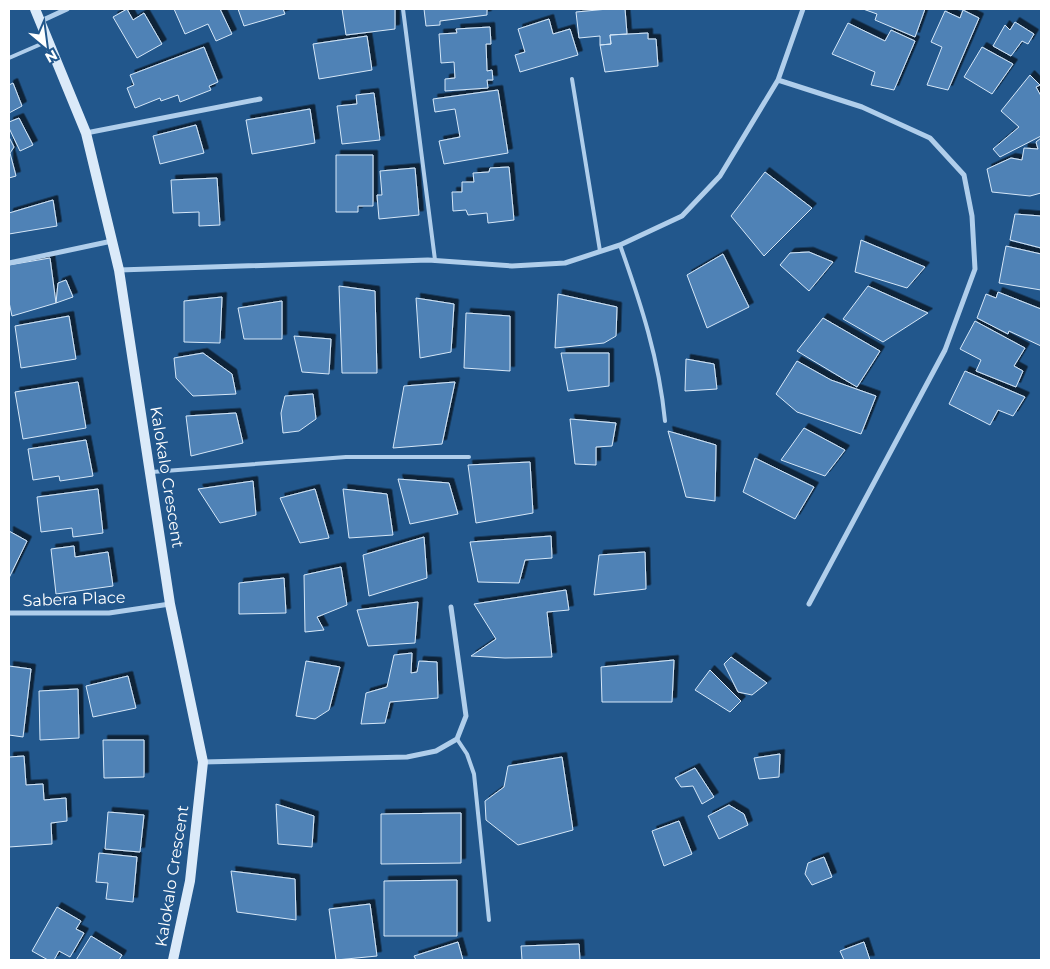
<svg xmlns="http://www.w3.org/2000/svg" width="1050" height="969" viewBox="0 0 1050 969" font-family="Montserrat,sans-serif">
<defs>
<filter id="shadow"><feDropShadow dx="4.5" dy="-4.5" stdDeviation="0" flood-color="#0009"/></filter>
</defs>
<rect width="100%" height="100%" fill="#22578c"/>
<path fill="#4f82b6" stroke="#d5e7f8" filter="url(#shadow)" d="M 127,9 L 133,20 L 144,13 L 162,44 L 137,58 L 113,17 Z
M 174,9 L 220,9 L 232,34 L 216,41 L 208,24 L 185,34 Z
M 238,9 L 283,9 L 285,14 L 244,26 Z
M 342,9 L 395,9 L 395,29 L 346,35 Z
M 424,9 L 487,9 L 487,15 L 440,21 L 440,25 L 426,26 Z
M 608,9 L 625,9 L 627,34 L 610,35 L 611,44 L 600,45 L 600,36 L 579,38 L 576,12 Z
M 863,9 L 925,9 L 915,37 L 875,20 L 877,14 Z
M 963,10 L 979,18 L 948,90 L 927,85 L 942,47 L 931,42 L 945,11 L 960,18 Z
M 549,19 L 553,34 L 570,29 L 578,55 L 520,72 L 515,55 L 525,52 L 518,29 Z
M 1015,22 L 1034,34 L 1028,44 L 1022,41 L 1011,56 L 993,46 L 1005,25 L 1010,30 Z
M 848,23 L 885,41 L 891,30 L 915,41 L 894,90 L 871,85 L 875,72 L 832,54 Z
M 490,27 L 491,44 L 486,44 L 487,71 L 492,70 L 493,80 L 487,80 L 488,88 L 445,91 L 445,79 L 455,78 L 454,62 L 441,63 L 439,34 L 457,33 L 456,29 Z
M 648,33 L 648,39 L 656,39 L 658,66 L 605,72 L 600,45 L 611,44 L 610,35 Z
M 367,36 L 372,70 L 319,79 L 313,44 Z
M 204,47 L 218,82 L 209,86 L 211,90 L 180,102 L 178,95 L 161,101 L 160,98 L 135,108 L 127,88 L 134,85 L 130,75 Z
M 982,47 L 1013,64 L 992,94 L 964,77 Z
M 1030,75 L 1040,85 L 1036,87 L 1041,96 L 1041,136 L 1000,157 L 993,149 L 1019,127 L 1001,111 Z
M 13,83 L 22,106 L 9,113 L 9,85 Z
M 498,90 L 508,153 L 444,164 L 439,141 L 460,137 L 455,109 L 435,112 L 433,99 Z
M 374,93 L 380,140 L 342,144 L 337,106 L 357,104 L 356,95 Z
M 310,109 L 315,143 L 252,154 L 246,120 Z
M 19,118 L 33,145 L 20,151 L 9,128 L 9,122 Z
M 196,125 L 204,153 L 160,164 L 153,136 Z
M 9,137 L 14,147 L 10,153 L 16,176 L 9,178 Z
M 1041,138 L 1041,193 L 1030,196 L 992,192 L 987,169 L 1011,158 L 1022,160 L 1024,148 L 1038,149 L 1036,142 Z
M 336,155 L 373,155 L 373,206 L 358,206 L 358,212 L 336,212 Z
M 509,167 L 514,220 L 488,223 L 487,213 L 468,215 L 466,210 L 453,211 L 452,192 L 462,192 L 462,182 L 474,182 L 473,173 L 489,172 L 490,168 Z
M 415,168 L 419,215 L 379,219 L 377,195 L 382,195 L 380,171 Z
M 765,172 L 812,208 L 764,256 L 731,216 Z
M 217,178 L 220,225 L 199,226 L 199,212 L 173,213 L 171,180 Z
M 53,200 L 57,226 L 9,234 L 9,213 Z
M 1015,214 L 1041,216 L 1041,248 L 1010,240 Z
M 861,240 L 925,267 L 907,288 L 855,272 Z
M 1006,246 L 1041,254 L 1041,290 L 999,283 Z
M 809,252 L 833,262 L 809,291 L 780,265 L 790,253 Z
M 723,254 L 749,307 L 707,328 L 687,275 Z
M 50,258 L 56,303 L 12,316 L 9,302 L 9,265 Z
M 66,280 L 73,297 L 56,303 L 58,283 Z
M 339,286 L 375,291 L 377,373 L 342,373 Z
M 868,286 L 928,313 L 883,342 L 843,319 Z
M 998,292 L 1041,309 L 1041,346 L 1009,331 L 1008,334 L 977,318 L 986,294 L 996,298 Z
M 558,294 L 617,307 L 616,336 L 604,343 L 555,348 Z
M 222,297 L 220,343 L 184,342 L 184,301 Z
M 416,298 L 454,304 L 451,352 L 420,358 Z
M 282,301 L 282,339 L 244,339 L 238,308 Z
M 466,313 L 510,316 L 510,371 L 464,368 Z
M 69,316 L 76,359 L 21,368 L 15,326 Z
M 823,318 L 880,351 L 857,387 L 797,351 Z
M 975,321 L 1025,348 L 1014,366 L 1023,371 L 1016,387 L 976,371 L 981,360 L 960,349 Z
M 294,336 L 331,339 L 329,374 L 302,372 Z
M 203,353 L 232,374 L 236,394 L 193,396 L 176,378 L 174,358 Z
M 561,353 L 609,353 L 609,386 L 568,391 Z
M 686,359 L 714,364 L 717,389 L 685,391 Z
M 797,361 L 831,380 L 876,396 L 861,434 L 797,412 L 776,394 Z
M 965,371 L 1025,397 L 1013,416 L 998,410 L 990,425 L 949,404 Z
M 78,382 L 86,428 L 23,439 L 15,392 Z
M 455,382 L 442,444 L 393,448 L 404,386 Z
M 313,394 L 316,419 L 299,431 L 283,433 L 281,413 L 285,396 Z
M 236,413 L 243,443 L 191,456 L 186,416 Z
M 570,419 L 616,423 L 612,446 L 596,447 L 596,465 L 575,464 Z
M 804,428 L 845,450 L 825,476 L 781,460 Z
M 668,431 L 716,445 L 715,501 L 686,497 Z
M 86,440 L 93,476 L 60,481 L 59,476 L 33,480 L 28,449 Z
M 755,458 L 814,487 L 795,519 L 743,492 Z
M 530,462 L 533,513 L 476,523 L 468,465 Z
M 398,479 L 449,483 L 458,514 L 410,524 Z
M 253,481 L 256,515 L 220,523 L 198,489 Z
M 98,489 L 103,533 L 73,537 L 72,528 L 41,532 L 37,497 Z
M 315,489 L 329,538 L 300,543 L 280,498 Z
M 343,489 L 387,494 L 393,535 L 349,538 Z
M 9,531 L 27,541 L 9,578 Z
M 551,536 L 552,558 L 525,560 L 519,583 L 478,582 L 470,542 Z
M 424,537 L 427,578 L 369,596 L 363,555 Z
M 74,546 L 75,557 L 108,552 L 113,586 L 56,594 L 51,549 Z
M 645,552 L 646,589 L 594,595 L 599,555 Z
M 341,567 L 347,605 L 317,617 L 324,630 L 305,632 L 304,575 Z
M 284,578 L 286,613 L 239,614 L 239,583 Z
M 566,590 L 569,610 L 547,612 L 552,657 L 505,658 L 471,656 L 496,639 L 474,604 Z
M 418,602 L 415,643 L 368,646 L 357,610 Z
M 412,653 L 411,673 L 417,672 L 419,661 L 437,662 L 438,698 L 390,702 L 385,723 L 361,724 L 366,693 L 387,687 L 394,655 Z
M 731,657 L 767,683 L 752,695 L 738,692 L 724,664 Z
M 674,660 L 672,702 L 602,702 L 601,667 Z
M 306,661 L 340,667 L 329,710 L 315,719 L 296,716 Z
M 9,666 L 31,669 L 23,737 L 9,735 Z
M 710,670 L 741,701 L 730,712 L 695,690 Z
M 128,676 L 136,708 L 93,717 L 86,686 Z
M 78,689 L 79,738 L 40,740 L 39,691 Z
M 103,740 L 144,740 L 144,777 L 104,778 Z
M 780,754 L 779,777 L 759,779 L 754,758 Z
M 24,756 L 26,785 L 43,784 L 44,800 L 66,798 L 67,821 L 51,823 L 52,844 L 9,847 L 9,757 Z
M 562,757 L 573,830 L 518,845 L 486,820 L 485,801 L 504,787 L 508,766 Z
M 695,768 L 714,797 L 702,804 L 693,786 L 681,787 L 675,778 Z
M 276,804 L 314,816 L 312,847 L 278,844 Z
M 729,805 L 744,814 L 748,825 L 719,839 L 708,816 Z
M 108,812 L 144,815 L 140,852 L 105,849 Z
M 461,813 L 461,863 L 381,864 L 381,814 Z
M 679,821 L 692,854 L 664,866 L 652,831 Z
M 99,853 L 137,857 L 133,902 L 106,899 L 108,883 L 96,882 Z
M 824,857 L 832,877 L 812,885 L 805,874 L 808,863 Z
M 231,871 L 295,879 L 296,920 L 237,912 Z
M 457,880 L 457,936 L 384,936 L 384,881 Z
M 370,904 L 377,956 L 336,960 L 329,909 Z
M 57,907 L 81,921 L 76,929 L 84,933 L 70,957 L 59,951 L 54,960 L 48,960 L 32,951 Z
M 91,936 L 122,955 L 119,960 L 76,960 Z
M 458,942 L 463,960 L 416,960 L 414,956 Z
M 864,942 L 870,960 L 844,960 L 840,951 Z
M 579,944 L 580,960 L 522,960 L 521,946 Z"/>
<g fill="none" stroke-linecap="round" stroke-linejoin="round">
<path stroke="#b0ceeb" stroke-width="4" d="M 403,9 L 435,260
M 9,58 L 48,41
M 572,79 L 600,251
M 620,245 C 641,304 659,359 665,421
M 152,472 L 346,457 L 469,457
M 457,739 L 467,754 L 474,774 L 489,920"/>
<path stroke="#b0ceeb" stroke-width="5" d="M 41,21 L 67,9
M 778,80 L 862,107 L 930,138 L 964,175 L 972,216 L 975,269 L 945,350 L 809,604
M 86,133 L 260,99
M 9,263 L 112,241
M 119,270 L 428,260 L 512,266 L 565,263 L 620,245 L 682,216 L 720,176 L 778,80 L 803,9
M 9,613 L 109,613 L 170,604
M 203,762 L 407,757 L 436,751 L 457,739 L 466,716 L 451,607"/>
<path stroke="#dbeaf9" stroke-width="10" d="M 35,9 L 86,133 L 119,270 L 170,604 L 203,762 L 190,881 L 173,960"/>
</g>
<g text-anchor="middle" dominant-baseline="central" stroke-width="4" stroke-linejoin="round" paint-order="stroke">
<g font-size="16" fill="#fff" stroke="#22578c">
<text transform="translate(167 477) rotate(81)">Kalokalo Crescent</text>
<text transform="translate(74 599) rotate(-2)">Sabera Place</text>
<text transform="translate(172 876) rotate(-81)">Kalokalo Crescent</text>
</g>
</g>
<rect width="1050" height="969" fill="none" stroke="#ffffff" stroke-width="20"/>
<g transform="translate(45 45) rotate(151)" stroke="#22578c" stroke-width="4" paint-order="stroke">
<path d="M0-4L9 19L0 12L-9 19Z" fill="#ffffff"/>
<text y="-8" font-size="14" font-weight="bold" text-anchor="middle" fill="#ffffff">N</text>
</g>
</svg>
